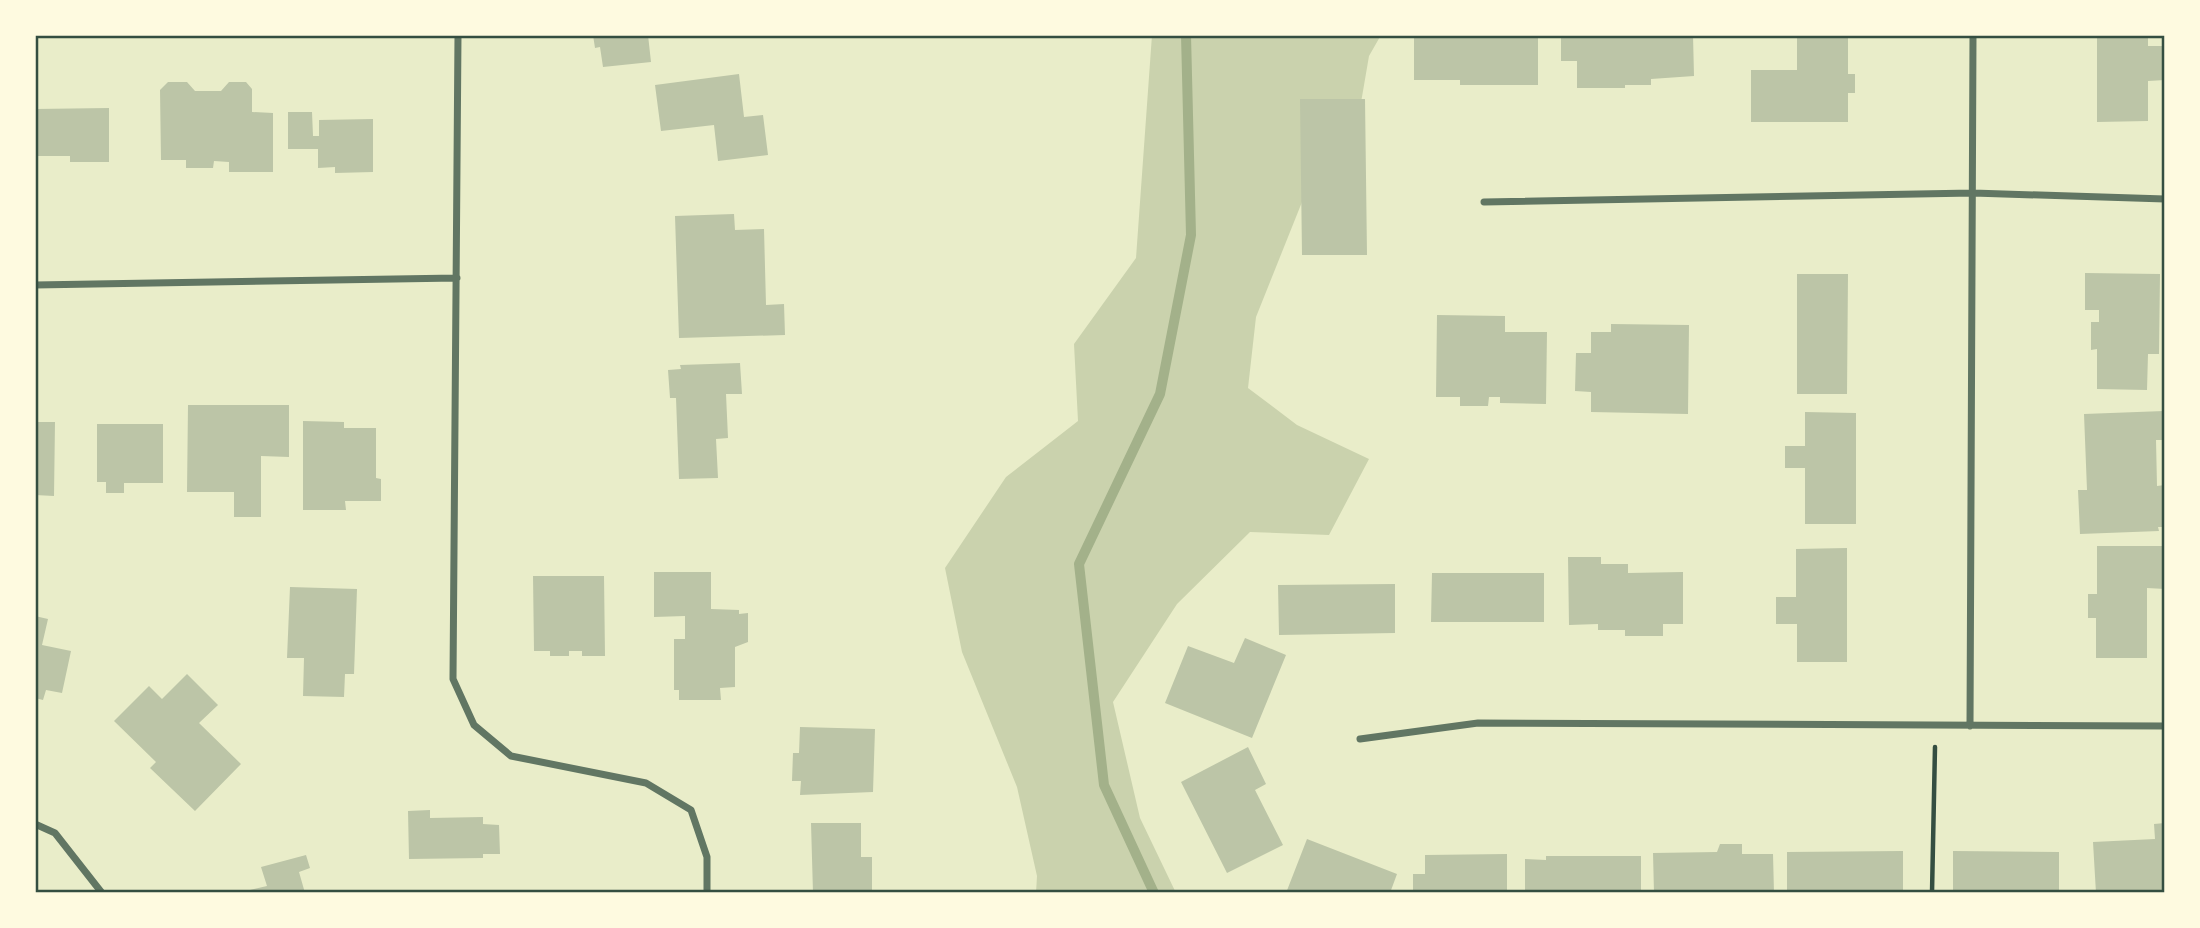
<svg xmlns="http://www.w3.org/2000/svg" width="2200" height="928" viewBox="0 0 2200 928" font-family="Signika,sans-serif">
<rect width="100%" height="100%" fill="#e9edc9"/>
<path fill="#cad2ad" d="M 1152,35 L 1381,35 L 1369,56 L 1352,155 L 1302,202 L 1256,317 L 1248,388 L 1297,425 L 1369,459 L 1329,535 L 1250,532 L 1177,604 L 1113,702 L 1140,818 L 1176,893 L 1036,893 L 1037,876 L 1017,787 L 962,652 L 945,568 L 1006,477 L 1078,421 L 1074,344 L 1136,258 Z"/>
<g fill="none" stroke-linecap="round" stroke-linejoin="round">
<path stroke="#a3b18a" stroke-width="10" d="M 1154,893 L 1104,785 L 1079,564 L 1160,394 L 1191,235 L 1186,35"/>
</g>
<path fill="#bcc5a7" d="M 593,35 L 648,35 L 651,62 L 603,67 L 600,47 L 595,48 Z
M 1414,35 L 1492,35 L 1492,38 L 1538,35 L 1538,85 L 1460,85 L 1460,80 L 1414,80 Z
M 1561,35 L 1693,35 L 1694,76 L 1651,79 L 1651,85 L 1625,85 L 1625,88 L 1577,88 L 1577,61 L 1561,61 Z
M 1797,35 L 1848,35 L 1848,74 L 1855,74 L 1855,93 L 1848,93 L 1848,122 L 1751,122 L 1751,70 L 1797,70 Z
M 2097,35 L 2148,35 L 2148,46 L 2165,46 L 2165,80 L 2148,81 L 2148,121 L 2097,122 Z
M 739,74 L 744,117 L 763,115 L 768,155 L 718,161 L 714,125 L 661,131 L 655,85 Z
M 168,82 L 187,82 L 195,91 L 221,91 L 229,82 L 246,82 L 252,89 L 252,112 L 273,113 L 273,172 L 229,172 L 229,162 L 214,161 L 213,168 L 186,168 L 186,160 L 161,160 L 160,90 Z
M 1300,99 L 1365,99 L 1367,255 L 1302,255 Z
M 109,108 L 109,162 L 70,162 L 70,156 L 35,156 L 35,109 Z
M 288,112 L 312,112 L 313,136 L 319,136 L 319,120 L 373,119 L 373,172 L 335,173 L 335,167 L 318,168 L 318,149 L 288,149 Z
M 734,214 L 735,230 L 764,229 L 766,305 L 784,304 L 785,335 L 679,338 L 675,216 Z
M 2085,273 L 2160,274 L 2159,354 L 2148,354 L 2147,390 L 2097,389 L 2097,349 L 2091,350 L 2091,322 L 2099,322 L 2099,310 L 2085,310 Z
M 1797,274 L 1848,274 L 1847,394 L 1797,394 Z
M 1437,315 L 1505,316 L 1505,332 L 1547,332 L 1546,404 L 1500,403 L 1500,397 L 1489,397 L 1488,406 L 1460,406 L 1460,397 L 1436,397 Z
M 1611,324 L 1689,325 L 1688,414 L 1591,412 L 1591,392 L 1575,391 L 1576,353 L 1591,353 L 1591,332 L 1611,332 Z
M 740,363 L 742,394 L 726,394 L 728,438 L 716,439 L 718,478 L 679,479 L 676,398 L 670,398 L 668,370 L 681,369 L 680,365 Z
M 188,405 L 289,405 L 289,457 L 261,456 L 261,517 L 234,517 L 234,492 L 187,492 Z
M 2164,411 L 2164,440 L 2156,440 L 2157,486 L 2165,485 L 2165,527 L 2158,527 L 2159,531 L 2080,534 L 2078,490 L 2087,490 L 2084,414 Z
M 1805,412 L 1856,413 L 1856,524 L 1805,524 L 1805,468 L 1785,468 L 1785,446 L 1805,446 Z
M 303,421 L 344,422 L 344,428 L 376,428 L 376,478 L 381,479 L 381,501 L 345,501 L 346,510 L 303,510 Z
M 35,422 L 55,422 L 54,496 L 35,495 Z
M 97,424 L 163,424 L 163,483 L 124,483 L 124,493 L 106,493 L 106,482 L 97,482 Z
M 2097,546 L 2165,546 L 2165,589 L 2147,588 L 2147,658 L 2096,658 L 2096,618 L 2088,618 L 2088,594 L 2097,594 Z
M 1847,548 L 1847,662 L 1797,662 L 1797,624 L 1776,624 L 1776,597 L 1796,597 L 1796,549 Z
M 1568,557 L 1601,557 L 1601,564 L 1628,564 L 1628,573 L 1683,572 L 1683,624 L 1663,624 L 1663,636 L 1625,636 L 1625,630 L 1598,630 L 1598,624 L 1569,625 Z
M 654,572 L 711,572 L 711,609 L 739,610 L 739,614 L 748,613 L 748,642 L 735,647 L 735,687 L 720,688 L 721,700 L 679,700 L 679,690 L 674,690 L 674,639 L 685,639 L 685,616 L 654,617 Z
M 1432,573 L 1544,573 L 1544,622 L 1431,622 Z
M 533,576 L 604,576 L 605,656 L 582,656 L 582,651 L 569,651 L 569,656 L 550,656 L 550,651 L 534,651 Z
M 1395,584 L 1395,633 L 1279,635 L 1278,585 Z
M 290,587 L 357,589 L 354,674 L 345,674 L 344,697 L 303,696 L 304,658 L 287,658 Z
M 35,616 L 48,619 L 42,645 L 71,651 L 62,693 L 46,690 L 43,700 L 35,698 Z
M 1245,638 L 1286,655 L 1252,738 L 1165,703 L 1188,646 L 1234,663 Z
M 187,674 L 218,705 L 199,723 L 241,764 L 195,811 L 150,768 L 156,762 L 114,721 L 149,686 L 162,699 Z
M 800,727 L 875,729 L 873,792 L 800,795 L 801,781 L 792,781 L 793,753 L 799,753 Z
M 1248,747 L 1266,784 L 1255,790 L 1283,845 L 1227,873 L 1181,782 Z
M 430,810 L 430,818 L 483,817 L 483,824 L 499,825 L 500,854 L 483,854 L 483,858 L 409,859 L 408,811 Z
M 811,823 L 861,823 L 861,857 L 872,857 L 872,893 L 813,893 Z
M 2165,823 L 2165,893 L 2096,893 L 2093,842 L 2155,839 L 2154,824 Z
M 1307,839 L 1397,874 L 1390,893 L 1286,893 Z
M 1720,844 L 1742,844 L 1742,854 L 1773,854 L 1774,893 L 1654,893 L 1653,853 L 1717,852 Z
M 1903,851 L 1903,893 L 1787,893 L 1787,852 Z
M 1953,851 L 2059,852 L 2059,893 L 1953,893 Z
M 1507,854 L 1507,893 L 1413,893 L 1413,874 L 1425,874 L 1425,855 Z
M 306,855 L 310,868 L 299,872 L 305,893 L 251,893 L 250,890 L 267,886 L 261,867 Z
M 1546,856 L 1641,856 L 1641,893 L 1525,893 L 1525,859 L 1546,860 Z"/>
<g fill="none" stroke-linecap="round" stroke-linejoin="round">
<path stroke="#344e41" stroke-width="4.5" d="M 1932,893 L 1935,747"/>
<path stroke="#617663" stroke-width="7" d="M 458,35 L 453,679 L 474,725 L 511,756 L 646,783 L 691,810 L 707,857 L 707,893
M 1484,202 L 1973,193 L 2165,199
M 35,285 L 457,278
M 1970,726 L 1973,35
M 1360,739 L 1478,723 L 2165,726
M 35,824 L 55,833 L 102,893"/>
</g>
<rect width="2200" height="928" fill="none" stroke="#fefae0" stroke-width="74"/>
<rect x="37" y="37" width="2126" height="854" fill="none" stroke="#344e41" stroke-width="2.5"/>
</svg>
